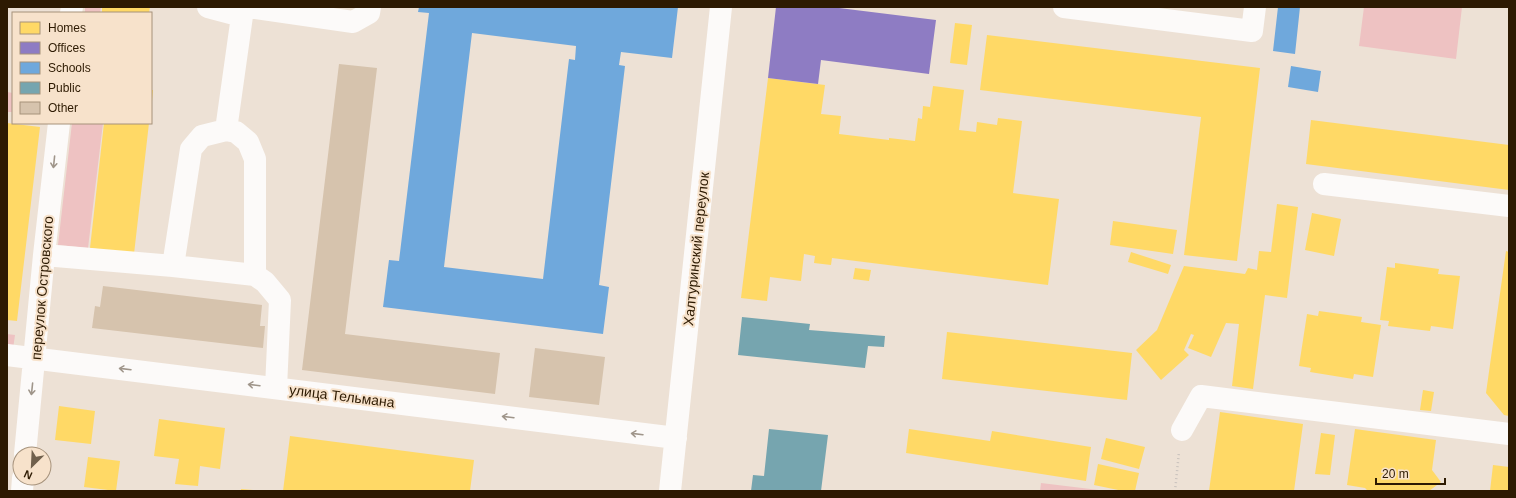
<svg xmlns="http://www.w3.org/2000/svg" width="1516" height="498" viewBox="0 0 1516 498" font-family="Helvetica,sans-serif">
<rect width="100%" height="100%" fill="#ede1d5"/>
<path fill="#eec2c2" d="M 85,7 L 101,7 L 100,13 L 85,13 Z
M 1364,7 L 1462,7 L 1456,59 L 1359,46 Z
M 7,92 L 13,93 L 13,112 L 7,112 Z
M 72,123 L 103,123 L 88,248 L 58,245 Z
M 7,334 L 15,335 L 13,349 L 7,348 Z
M 1041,483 L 1107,491 L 1040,491 Z"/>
<path fill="#ffd966" d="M 102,7 L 150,7 L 149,13 L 102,13 Z
M 955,23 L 972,25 L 967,65 L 950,63 Z
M 987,35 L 1260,68 L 1237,261 L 1184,255 L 1201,117 L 980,90 Z
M 768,78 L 825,85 L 821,114 L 841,116 L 839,134 L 889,140 L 889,138 L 915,141 L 918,118 L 922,119 L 923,106 L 930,107 L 933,86 L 964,90 L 959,130 L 976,132 L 977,122 L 997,125 L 998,118 L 1022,121 L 1013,193 L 1059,199 L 1048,285 L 832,258 L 831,265 L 814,263 L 815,256 L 804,254 L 801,281 L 770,277 L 767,301 L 741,298 Z
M 151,90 L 153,90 L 152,101 L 151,101 Z
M 1311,120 L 1509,145 L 1509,190 L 1306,164 Z
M 7,123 L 40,127 L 17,321 L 7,320 Z
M 104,123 L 149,123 L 134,254 L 90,248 Z
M 1277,204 L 1298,207 L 1287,298 L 1265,295 L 1253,389 L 1232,386 L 1239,324 L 1226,323 L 1211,357 L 1188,348 L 1194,335 L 1191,334 L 1184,350 L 1189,355 L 1161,380 L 1136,350 L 1157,330 L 1184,266 L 1245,274 L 1248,268 L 1257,270 L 1259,251 L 1271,252 Z
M 1312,213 L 1341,219 L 1334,256 L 1305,250 Z
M 1113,221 L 1177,230 L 1173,254 L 1110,245 Z
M 1506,251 L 1509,252 L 1509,416 L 1504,415 L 1486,393 Z
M 1131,252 L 1171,265 L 1168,274 L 1128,262 Z
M 1395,263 L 1439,269 L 1438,274 L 1460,276 L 1453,329 L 1431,326 L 1430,331 L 1388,326 L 1389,321 L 1380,320 L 1387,267 L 1395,268 Z
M 855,268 L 871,270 L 869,281 L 853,279 Z
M 1319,311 L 1362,317 L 1361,322 L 1381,325 L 1373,377 L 1354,374 L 1353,379 L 1310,372 L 1311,368 L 1299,366 L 1307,314 L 1318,316 Z
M 947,332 L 1132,353 L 1127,400 L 942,379 Z
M 1423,390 L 1434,392 L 1431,411 L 1420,410 Z
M 59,406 L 95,411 L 91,444 L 55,440 Z
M 1220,412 L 1303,424 L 1294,491 L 1209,491 Z
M 159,419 L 225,428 L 220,469 L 200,466 L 198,486 L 175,484 L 179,459 L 154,456 Z
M 909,429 L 990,441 L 992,431 L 1091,447 L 1086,481 L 906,453 Z
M 1355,429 L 1436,440 L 1432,470 L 1441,482 L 1429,491 L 1368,491 L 1365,488 L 1347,485 Z
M 1321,433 L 1335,435 L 1330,475 L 1315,474 Z
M 290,436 L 474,460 L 470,491 L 283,491 Z
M 1106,438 L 1145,447 L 1139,469 L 1101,459 Z
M 88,457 L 120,461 L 116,491 L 84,487 Z
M 1098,464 L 1139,473 L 1135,491 L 1123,491 L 1094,485 Z
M 1493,465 L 1509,467 L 1509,491 L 1490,491 Z
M 241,489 L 253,490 L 253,491 L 241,491 Z"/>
<path fill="#8e7cc3" d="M 776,7 L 831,7 L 936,20 L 929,74 L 821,60 L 818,84 L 768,78 Z"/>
<path fill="#6fa8dc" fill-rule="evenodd" d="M 419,7 L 678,7 L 672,58 L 621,52 L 619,65 L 625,66 L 599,285 L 609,287 L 603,334 L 383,307 L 389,260 L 399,261 L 429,13 L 418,12 ZM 472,33 L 576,46 L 575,60 L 569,59 L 543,279 L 444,267 Z
M 1278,7 L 1300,7 L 1295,54 L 1273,51 Z
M 1291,66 L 1321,71 L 1318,92 L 1288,87 Z"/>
<path fill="#76a5af" d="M 742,317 L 810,324 L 809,330 L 885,336 L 884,347 L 868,346 L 865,368 L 738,355 Z
M 769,429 L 828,435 L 821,491 L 751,491 L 753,475 L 764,476 Z"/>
<path fill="#d6c3ad" d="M 339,64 L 377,68 L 345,334 L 500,353 L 495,394 L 302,370 Z
M 103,286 L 262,305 L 260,326 L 265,326 L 263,348 L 92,328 L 95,306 L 100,307 Z
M 535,348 L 605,357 L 599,405 L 529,397 Z"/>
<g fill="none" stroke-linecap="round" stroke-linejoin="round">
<path stroke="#c9c2bd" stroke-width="2.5" stroke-dasharray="1 3" stroke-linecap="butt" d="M 1175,491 L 1179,452"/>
<path stroke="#fcfaf9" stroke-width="22" d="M 208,7 L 242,16
M 1064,7 L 1252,31 L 1255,7
M 71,13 L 72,7
M 226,130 L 242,16 L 245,8 L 256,8 L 353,22 L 369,13 L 370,7
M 1324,184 L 1509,206
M 44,255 L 173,266 L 255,275 L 265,282 L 280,300 L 276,388
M 173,266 L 191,149 L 202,136 L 226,130 L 236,132 L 248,142 L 255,159 L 255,275
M 7,355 L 676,438
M 1182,430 L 1201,396 L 1509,434
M 25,454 L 44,255 L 59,123
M 22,491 L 23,478
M 670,491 L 721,7"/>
</g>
<defs><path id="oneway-shaft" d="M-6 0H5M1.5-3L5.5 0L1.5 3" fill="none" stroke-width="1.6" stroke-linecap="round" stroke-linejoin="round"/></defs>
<g stroke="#9f958a">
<use href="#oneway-shaft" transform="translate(54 162) rotate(96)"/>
<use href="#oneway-shaft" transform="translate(125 369) rotate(-173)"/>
<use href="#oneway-shaft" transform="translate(254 385) rotate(-173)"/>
<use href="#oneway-shaft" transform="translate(32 389) rotate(96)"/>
<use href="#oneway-shaft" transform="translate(508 417) rotate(-173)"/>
<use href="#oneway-shaft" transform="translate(637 434) rotate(-173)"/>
</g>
<g text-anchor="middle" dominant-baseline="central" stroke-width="4" stroke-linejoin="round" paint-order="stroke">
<g font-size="14" fill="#2d1a02" stroke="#f7e2cb">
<text transform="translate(696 249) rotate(-84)">Халтуринский переулок</text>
<text transform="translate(42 288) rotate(-85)">переулок Островского</text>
<text transform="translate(342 396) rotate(7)">улица Тельмана</text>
</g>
</g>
<rect width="1516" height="498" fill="none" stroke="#2d1a02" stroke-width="16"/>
<rect x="12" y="12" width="140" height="112" fill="#f7e2cb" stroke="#a6927b"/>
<rect x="20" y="22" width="20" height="12" fill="#ffd966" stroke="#a6927b"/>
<text x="48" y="32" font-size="12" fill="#2d1a02">Homes</text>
<rect x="20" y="42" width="20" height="12" fill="#8e7cc3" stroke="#a6927b"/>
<text x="48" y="52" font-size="12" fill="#2d1a02">Offices</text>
<rect x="20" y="62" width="20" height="12" fill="#6fa8dc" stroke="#a6927b"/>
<text x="48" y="72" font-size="12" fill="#2d1a02">Schools</text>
<rect x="20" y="82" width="20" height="12" fill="#76a5af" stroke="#a6927b"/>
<text x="48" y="92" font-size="12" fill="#2d1a02">Public</text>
<rect x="20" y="102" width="20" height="12" fill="#d6c3ad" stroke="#a6927b"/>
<text x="48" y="112" font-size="12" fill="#2d1a02">Other</text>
<g transform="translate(32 466) rotate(204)"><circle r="19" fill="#f7e2cb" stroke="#a6927b"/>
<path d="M0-3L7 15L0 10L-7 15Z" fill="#70604c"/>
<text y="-6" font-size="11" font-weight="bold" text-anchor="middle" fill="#2d1a02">N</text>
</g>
<path d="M1376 478v6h69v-6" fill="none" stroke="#2d1a02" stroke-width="2"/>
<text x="1382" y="478" font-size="12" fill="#2d1a02" stroke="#f7e2cb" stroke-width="3" paint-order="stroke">20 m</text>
</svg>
